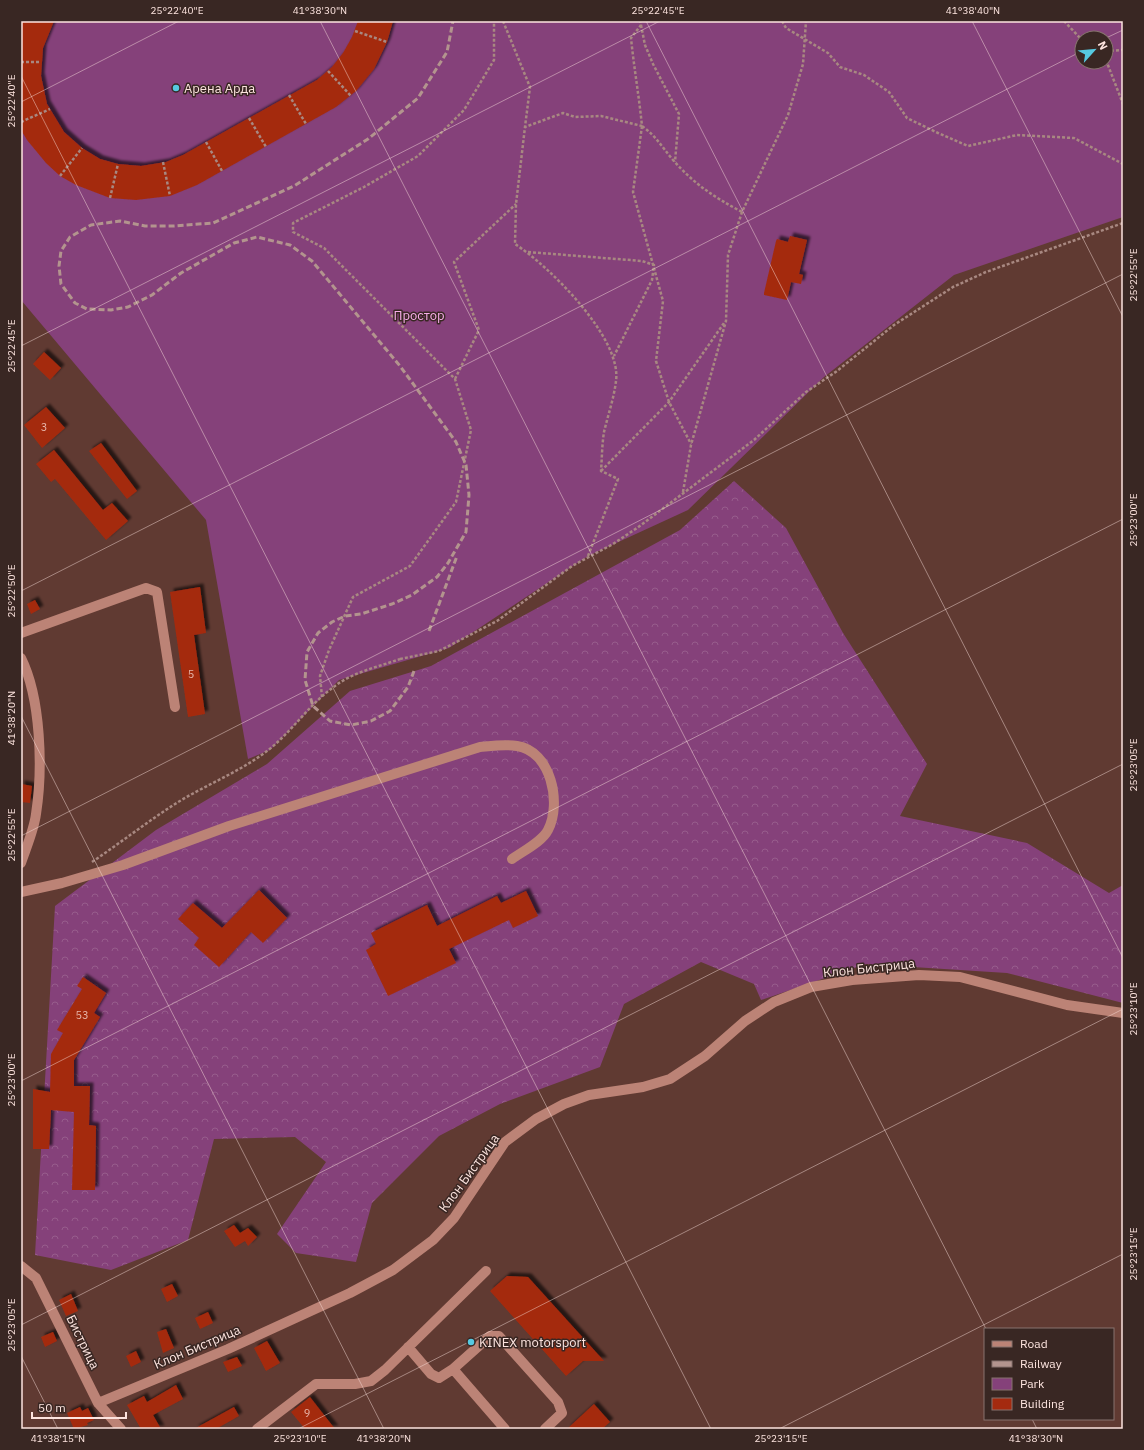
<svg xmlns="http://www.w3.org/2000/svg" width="1144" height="1450" viewBox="0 0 1144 1450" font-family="'IBM Plex Sans',sans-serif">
<defs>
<pattern id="forest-crowns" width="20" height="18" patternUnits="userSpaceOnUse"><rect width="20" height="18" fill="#85417a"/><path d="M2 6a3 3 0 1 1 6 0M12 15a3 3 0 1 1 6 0" fill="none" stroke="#975c8c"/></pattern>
<filter id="shadow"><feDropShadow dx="3.5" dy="-3.5" stdDeviation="1" flood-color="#0009"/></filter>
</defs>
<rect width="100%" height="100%" fill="#603a32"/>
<path fill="url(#forest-crowns)" d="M 734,481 L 786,528 L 843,633 L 927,764 L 900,816 L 1027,843 L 1109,893 L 1123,885 L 1123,1003 L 1007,973 L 866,964 L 761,1000 L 754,984 L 701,962 L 624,1004 L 600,1067 L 500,1104 L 439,1136 L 372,1203 L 356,1262 L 296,1253 L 277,1234 L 326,1162 L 295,1137 L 214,1139 L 188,1240 L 111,1270 L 35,1255 L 55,906 L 156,830 L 267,764 L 350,691 L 431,666 L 680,530 Z"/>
<path fill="#85417a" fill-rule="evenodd" d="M 21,21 L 1123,21 L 1123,217 L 954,275 L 824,377 L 688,510 L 588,556 L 449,648 L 339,680 L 270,750 L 248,759 L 206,520 L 21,300 ZM 1082,38 L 1106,38 L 1106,62 L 1082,62 Z"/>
<path fill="#a42a0f" filter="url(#shadow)" d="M 21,21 L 54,21 L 43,48 L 41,76 L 47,104 L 64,132 L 82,148 L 100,159 L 118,164 L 141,166 L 166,162 L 183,155 L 317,80 L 332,67 L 343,53 L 352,37 L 358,21 L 393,21 L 387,42 L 374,69 L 356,91 L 336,107 L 197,185 L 170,196 L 136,200 L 110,198 L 76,185 L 60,176 L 46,163 L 27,140 L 21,130 Z
M 790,236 L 807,240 L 799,274 L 803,275 L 801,284 L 791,282 L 787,300 L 764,295 L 764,293 L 776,241 L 777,239 L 788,242 Z
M 44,352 L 61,368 L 50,380 L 33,364 Z
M 46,407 L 65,428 L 42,448 L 24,425 Z
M 101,443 L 137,491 L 127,499 L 89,451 Z
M 54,450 L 103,510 L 112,503 L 128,521 L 106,540 L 55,479 L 51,482 L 36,464 Z
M 200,587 L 206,633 L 194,635 L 205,714 L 188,717 L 170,592 Z
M 35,600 L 40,609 L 31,614 L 27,604 Z
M 21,784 L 32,786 L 30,803 L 21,802 Z
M 259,890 L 287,918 L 263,943 L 251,932 L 219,967 L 194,945 L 199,938 L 178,919 L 193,903 L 222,928 Z
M 526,891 L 538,916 L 513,928 L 509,920 L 449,949 L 456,963 L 388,996 L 366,950 L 376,944 L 371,933 L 427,905 L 437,926 L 497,896 L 501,903 Z
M 83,977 L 106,993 L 94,1013 L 100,1017 L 74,1060 L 74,1086 L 90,1086 L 89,1125 L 96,1126 L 95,1190 L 72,1190 L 74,1112 L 51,1110 L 49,1149 L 33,1149 L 33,1089 L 50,1092 L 51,1054 L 63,1033 L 57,1030 L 82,989 L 77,986 Z
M 234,1225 L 240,1233 L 248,1228 L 257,1237 L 248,1246 L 245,1241 L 235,1247 L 224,1231 Z
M 507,1276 L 528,1277 L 604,1361 L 583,1361 L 566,1376 L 490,1291 Z
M 172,1284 L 178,1296 L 167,1302 L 161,1289 Z
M 71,1294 L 78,1311 L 66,1316 L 59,1300 Z
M 208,1312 L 213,1323 L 200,1329 L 195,1318 Z
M 166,1329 L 174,1348 L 163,1353 L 157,1332 Z
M 53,1332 L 57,1341 L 45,1347 L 41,1337 Z
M 267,1341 L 280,1363 L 266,1371 L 254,1348 Z
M 136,1351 L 141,1362 L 131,1367 L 126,1356 Z
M 237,1357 L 242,1366 L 228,1372 L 223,1362 Z
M 176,1385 L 183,1399 L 153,1415 L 161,1429 L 141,1429 L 127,1405 L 144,1396 L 147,1402 Z
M 310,1397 L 324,1415 L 335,1429 L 305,1429 L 291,1412 Z
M 594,1404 L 610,1422 L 602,1429 L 567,1429 Z
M 80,1407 L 82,1411 L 88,1408 L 94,1420 L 87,1423 L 88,1425 L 74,1429 L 67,1413 Z
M 234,1407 L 239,1416 L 216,1429 L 194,1429 Z"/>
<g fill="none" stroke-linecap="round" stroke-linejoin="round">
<path stroke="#a88881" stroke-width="2.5" stroke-dasharray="3 2" stroke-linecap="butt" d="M 503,21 L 530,87 L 525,127
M 782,21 L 786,28 L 828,53 L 840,67 L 864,75 L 889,92 L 907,118 L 938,133 L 968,146 L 1017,135 L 1074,138 L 1123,164
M 1064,21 L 1082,40
M 641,25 L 645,45 L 653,64 L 679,114 L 675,162
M 355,31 L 387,42
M 1106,51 L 1123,50
M 1106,60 L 1123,104
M 21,62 L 41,62
M 328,71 L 351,96
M 289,95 L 306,124
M 249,118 L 266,147
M 21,122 L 50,109
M 642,126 L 633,192 L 663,301 L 656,361 L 669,402 L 691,444
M 642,126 C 656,136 662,147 673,160 C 694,184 714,197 742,212
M 206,142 L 222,171
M 163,162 L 170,196
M 60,176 L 82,148
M 110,198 L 118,164
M 528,252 L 642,261 L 654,265 L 652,280 L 614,356
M 455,379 L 479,330 L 454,262 L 516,204
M 601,471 L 669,402 L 724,323
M 683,492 L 691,445 L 726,321 L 728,255 L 742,212 L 788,115 L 803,64 L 806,21
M 588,556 L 618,479 L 601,471 C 602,458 602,444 604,432 C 608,415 614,398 616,381 C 622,338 549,266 515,244 L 516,204 L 525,127 L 563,113 L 575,117 L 601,116 L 642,126 C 639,96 634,68 631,38 L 641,25 L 640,21
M 439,651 L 497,621 L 572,566 L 613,544 L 637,528 L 754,440 L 806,392 L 837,371 L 894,325 L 953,287 L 986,272 L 1123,223
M 322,697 L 320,676 L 329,650 L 353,597 L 410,566 L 456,502 L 471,430 L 455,379 L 324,248 L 293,232 L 293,223 L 364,187 L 418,156 L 464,110 L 494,60 L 494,21
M 92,862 C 120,843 147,822 175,804 C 205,785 238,773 267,751 C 292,732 309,704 335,686 C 353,672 378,667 400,659"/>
<path stroke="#bc8376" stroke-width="10" d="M 21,633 L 146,588 L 157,592 L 175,707
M 21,658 C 41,698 43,769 36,814 C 34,830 26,848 21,863
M 21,892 L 62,883 L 123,865 L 229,826 L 480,747 C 491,746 505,744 517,746 C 551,751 562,803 548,830 C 542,842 523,851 512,859
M 21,1266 L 36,1278 L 98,1403 L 121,1429
M 408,1347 L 431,1374 L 439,1378 L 453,1369 L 490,1336 L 499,1336 L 558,1402 L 562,1413 L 545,1429
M 453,1369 L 505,1429
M 98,1403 L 228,1349 L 350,1293 L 393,1270 L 433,1240 L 454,1218 L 505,1142 L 536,1119 L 564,1104 L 589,1095 L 643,1087 L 670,1079 L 705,1056 L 745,1021 L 774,1002 L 811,987 L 852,980 L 919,975 L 960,977 L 1067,1005 L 1123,1013
M 257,1429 L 316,1384 L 355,1384 L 371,1381 L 385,1370 L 486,1271"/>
<path stroke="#b3948e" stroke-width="3" stroke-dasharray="6 3" stroke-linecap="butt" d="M 429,631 L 457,556
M 414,671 L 408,687 L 390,711 L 371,721 L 351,725 L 330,721 L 313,706 L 305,680 L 307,652 L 318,633 L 332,622 L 345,616 L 361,614 L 392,604 L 412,595 L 437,577 L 448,563 L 466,532 L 469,495 L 466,465 L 456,442 L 400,366 L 312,261 L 290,245 L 257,237 L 234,243 L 181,273 L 152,295 L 128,307 L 111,310 L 87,309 L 75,303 L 61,284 L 59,266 L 61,251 L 70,237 L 91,225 L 120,221 L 145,226 L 173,226 L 213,223 L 294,186 L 368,139 L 418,98 L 447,52 L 453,21"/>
<path stroke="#a88881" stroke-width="2.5" stroke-dasharray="3 2" stroke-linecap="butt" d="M 400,659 L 439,651"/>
</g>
<path fill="none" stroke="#fde4df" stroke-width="1" stroke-opacity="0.45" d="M 320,21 L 986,1329M 646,21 L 1123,958M 972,21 L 1123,317M 1106,38 L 1123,30M 21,76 L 711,1429M 21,102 L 179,21M 21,346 L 660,21M 21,591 L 1082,51M 21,716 L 384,1429M 21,836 L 1123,274M 21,1081 L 1123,519M 21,1325 L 1123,764M 21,1356 L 58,1429M 1032,1419 L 1037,1429M 298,1429 L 1123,1009M 779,1429 L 1123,1254"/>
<g fill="#56c9e1" stroke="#392723" stroke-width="1.5">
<circle cx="176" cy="88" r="4"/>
<circle cx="471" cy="1342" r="4"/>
</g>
<g text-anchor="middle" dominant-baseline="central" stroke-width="3" stroke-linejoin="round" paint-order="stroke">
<g font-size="11" fill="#e7b6ab">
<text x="44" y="427">3</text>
<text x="191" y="674">5</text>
<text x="82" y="1015">53</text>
<text x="307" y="1413">9</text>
</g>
<g font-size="13" fill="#fde4df" stroke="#392723" text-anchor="start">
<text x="184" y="88">Арена Арда</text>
<text x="479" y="1342">KINEX motorsport</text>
</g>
<g font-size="13" fill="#f9aeeb" stroke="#392723">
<text x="419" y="315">Простор</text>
</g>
<g font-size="13" fill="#fde4df" stroke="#392723">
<text transform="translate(869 968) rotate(-6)">Клон Бистрица</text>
<text transform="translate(469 1173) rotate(-54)">Клон Бистрица</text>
<text transform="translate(83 1342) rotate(64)">Бистрица</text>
<text transform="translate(197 1347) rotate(-23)">Клон Бистрица</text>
</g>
</g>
<rect width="1144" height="1450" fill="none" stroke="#392723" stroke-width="44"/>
<rect x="984" y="1328" width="130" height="92" fill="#392723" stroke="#87736e"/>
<rect x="992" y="1341" width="20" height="6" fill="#bc8376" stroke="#87736e"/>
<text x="1020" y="1348" font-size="12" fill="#fde4df">Road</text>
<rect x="992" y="1361" width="20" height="6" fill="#b3948e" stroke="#87736e"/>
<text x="1020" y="1368" font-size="12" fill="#fde4df">Railway</text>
<rect x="992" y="1378" width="20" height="12" fill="#85417a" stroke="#87736e"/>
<text x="1020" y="1388" font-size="12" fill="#fde4df">Park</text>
<rect x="992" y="1398" width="20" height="12" fill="#a42a0f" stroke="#87736e"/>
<text x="1020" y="1408" font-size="12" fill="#fde4df">Building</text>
<g transform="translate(1094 50) rotate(63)"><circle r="19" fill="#392723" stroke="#87736e"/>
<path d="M0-3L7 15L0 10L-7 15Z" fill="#56c9e1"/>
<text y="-6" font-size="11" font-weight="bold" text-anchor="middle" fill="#fde4df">N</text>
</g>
<path d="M32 1412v6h94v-6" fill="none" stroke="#fde4df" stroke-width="2"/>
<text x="38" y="1412" font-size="12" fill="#fde4df" stroke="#392723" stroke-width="3" paint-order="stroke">50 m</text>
<rect x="22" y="22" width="1100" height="1406" fill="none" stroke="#fde4df" stroke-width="1.5"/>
<g font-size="10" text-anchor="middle" fill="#fde4df">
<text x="177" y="14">25°22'40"E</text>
<text x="320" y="14">41°38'30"N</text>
<text x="658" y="14">25°22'45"E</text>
<text x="973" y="14">41°38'40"N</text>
<text transform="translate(11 101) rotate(-90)" y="4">25°22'40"E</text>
<text transform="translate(1133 275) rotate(-90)" y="4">25°22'55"E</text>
<text transform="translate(11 346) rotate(-90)" y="4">25°22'45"E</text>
<text transform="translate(1133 520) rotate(-90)" y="4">25°23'00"E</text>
<text transform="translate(11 591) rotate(-90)" y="4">25°22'50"E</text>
<text transform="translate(11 718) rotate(-90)" y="4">41°38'20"N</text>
<text transform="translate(1133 765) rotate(-90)" y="4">25°23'05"E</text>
<text transform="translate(11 835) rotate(-90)" y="4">25°22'55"E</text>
<text transform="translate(1133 1009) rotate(-90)" y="4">25°23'10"E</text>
<text transform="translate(11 1080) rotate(-90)" y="4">25°23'00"E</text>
<text transform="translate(1133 1254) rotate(-90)" y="4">25°23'15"E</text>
<text transform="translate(11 1325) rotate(-90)" y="4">25°23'05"E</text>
<text x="58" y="1442">41°38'15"N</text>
<text x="300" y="1442">25°23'10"E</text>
<text x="384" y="1442">41°38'20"N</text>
<text x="781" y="1442">25°23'15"E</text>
<text x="1036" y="1442">41°38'30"N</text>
</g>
</svg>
